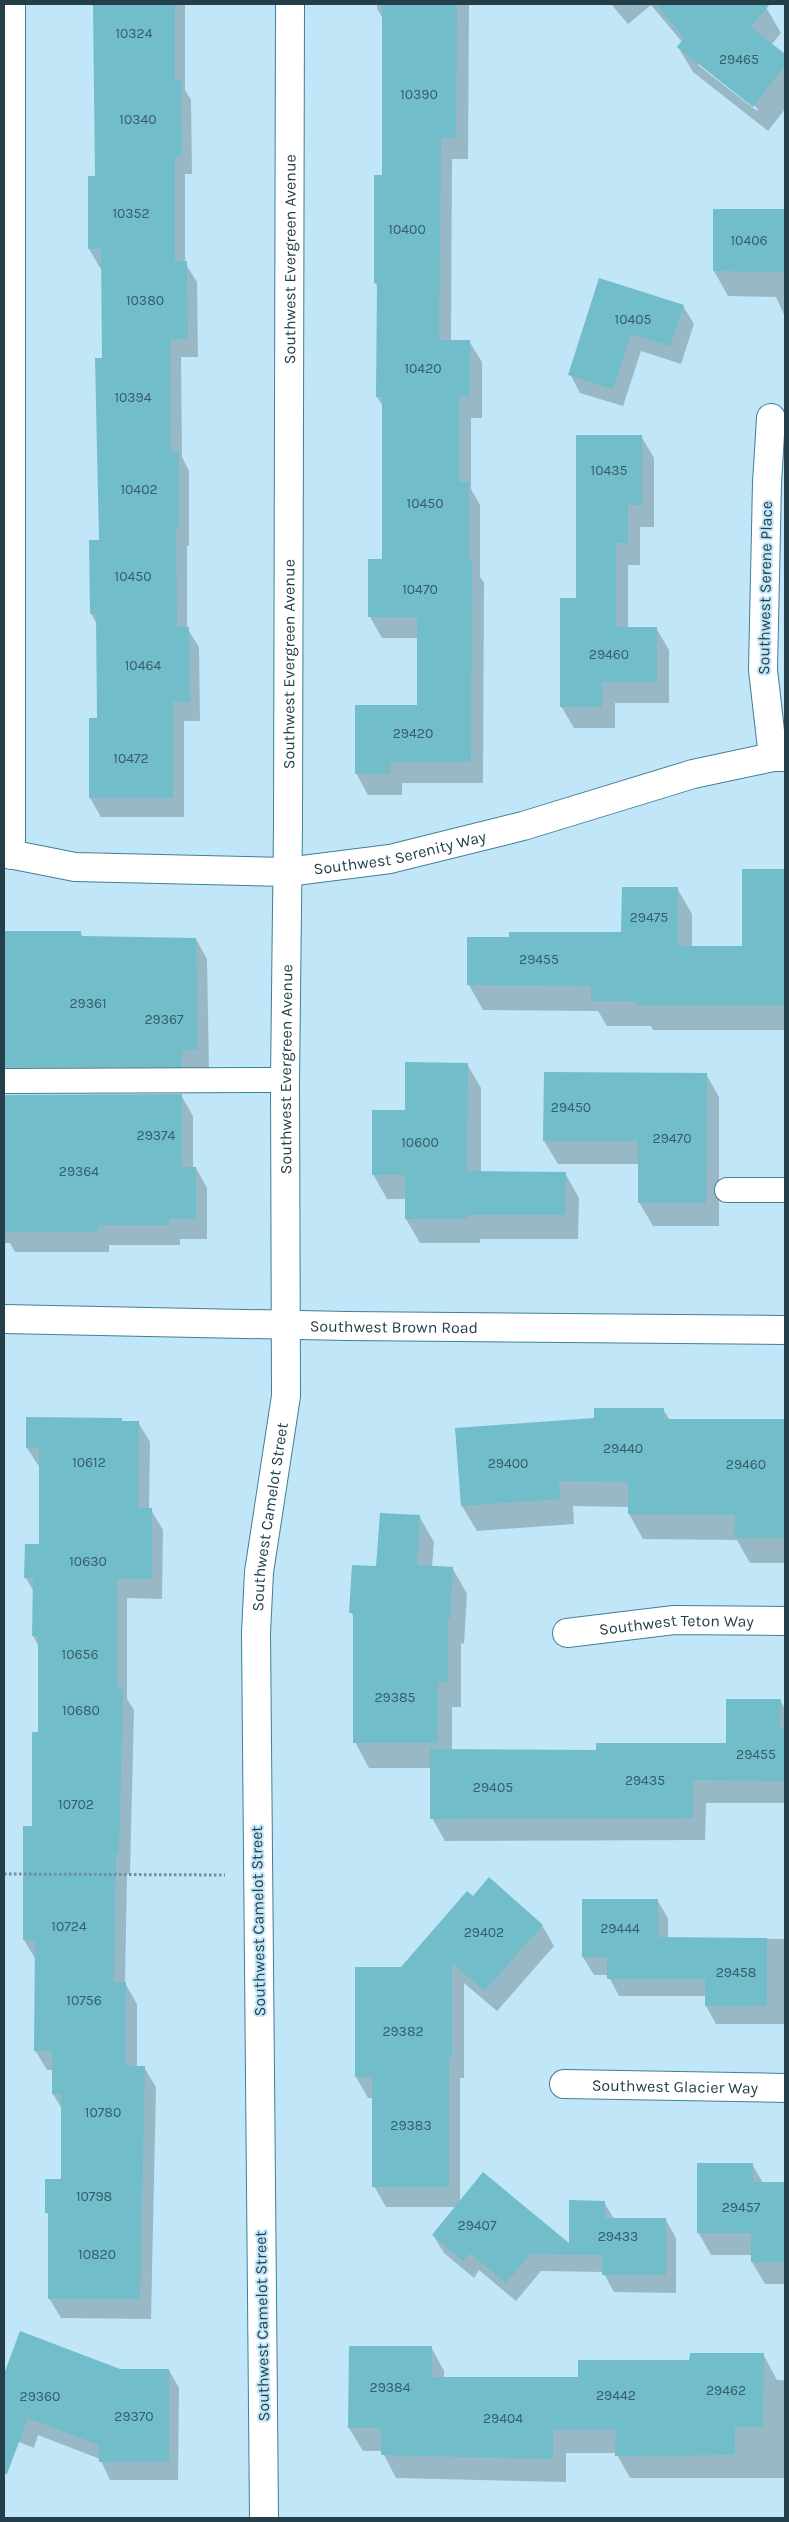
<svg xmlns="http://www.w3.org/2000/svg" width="789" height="2522" viewBox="0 0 789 2522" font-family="Karla,sans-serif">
<rect width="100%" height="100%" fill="#c0e6f8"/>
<path fill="#0003" fill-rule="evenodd" d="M 94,4 L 185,4 L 185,90 L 191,100 L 192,174 L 185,174 L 185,263 L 197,282 L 198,357 L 181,357 L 182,457 L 189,471 L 189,546 L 187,546 L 187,628 L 199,647 L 200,721 L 184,721 L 184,817 L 101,817 L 90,798 L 90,720 L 98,720 L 97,625 L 91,613 L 100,541 L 104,359 L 103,268 L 100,268 L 89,249 L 96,178 Z
M 377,4 L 469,4 L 468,159 L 452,159 L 451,341 L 469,341 L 482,362 L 482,418 L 471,418 L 471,489 L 480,505 L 480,577 L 484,582 L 483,783 L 402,783 L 402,795 L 368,795 L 356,773 L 418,706 L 418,638 L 382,638 L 370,617 L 370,560 L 384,561 L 384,408 L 377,397 L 378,287 L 375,283 L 384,177 L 384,20 L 377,9 Z
M 611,4 L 762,4 L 766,7 L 781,33 L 771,45 L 785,56 L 785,109 L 768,131 L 693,72 L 678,47 L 682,42 L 651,5 L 628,24 ZM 698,61 L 758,109 L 757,111 L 698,65 Z
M 714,211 L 785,211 L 785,317 L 776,297 L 728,296 L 714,271 Z
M 600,279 L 683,306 L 694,324 L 681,364 L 641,351 L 623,406 L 580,393 L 570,374 Z
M 641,436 L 654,458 L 654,527 L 640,527 L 640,565 L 628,565 L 628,628 L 656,628 L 669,650 L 669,703 L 615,703 L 615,728 L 574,728 L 561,706 L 577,599 Z
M 743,870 L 785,870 L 785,1030 L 653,1030 L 651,1026 L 607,1026 L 598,1011 L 483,1010 L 469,985 L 622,934 L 677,888 L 692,914 L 692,948 L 743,948 Z
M 4,932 L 80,932 L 83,937 L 196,939 L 207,959 L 209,1070 L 16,1087 L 4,1094 Z
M 467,1064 L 481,1088 L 481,1172 L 565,1173 L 579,1198 L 578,1239 L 480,1239 L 480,1243 L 420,1243 L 406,1219 L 406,1199 L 387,1199 L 373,1174 L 406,1111 Z
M 706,1074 L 719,1097 L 719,1226 L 653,1226 L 639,1202 L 640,1164 L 558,1164 L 544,1141 Z
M 181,1095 L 193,1116 L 193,1168 L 196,1168 L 207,1188 L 207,1239 L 180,1239 L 180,1245 L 109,1245 L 109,1252 L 15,1252 L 10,1243 L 4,1243 L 4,1096 Z
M 663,1409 L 670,1420 L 785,1420 L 785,1563 L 750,1563 L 737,1540 L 643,1539 L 629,1514 L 629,1507 L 573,1506 L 574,1524 L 477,1531 L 462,1506 L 456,1429 L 595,1419 Z
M 121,1419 L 123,1422 L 138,1422 L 150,1442 L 149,1510 L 151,1510 L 163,1530 L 162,1599 L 127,1598 L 127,1699 L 134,1710 L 130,1874 L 127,1874 L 125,1983 L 137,2004 L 137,2067 L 144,2067 L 156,2087 L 151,2319 L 61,2318 L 49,2298 L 49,2217 L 47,2212 L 62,2180 L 62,2109 L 53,2094 L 53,2070 L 47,2070 L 35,2050 L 36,1960 L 24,1940 L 39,1733 L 39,1647 L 33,1636 L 34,1592 L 26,1578 L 40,1545 L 40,1468 L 27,1448 Z
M 419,1516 L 434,1542 L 432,1567 L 453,1569 L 467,1594 L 464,1644 L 461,1643 L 461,1707 L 452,1707 L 452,1751 L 597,1752 L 728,1745 L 780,1700 L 785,1709 L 785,1803 L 706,1803 L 705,1840 L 445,1841 L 432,1818 L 432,1768 L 369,1768 L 355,1742 L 355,1619 L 351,1612 L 378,1568 Z
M 473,1898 L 542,1925 L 554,1946 L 497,2011 L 464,1983 L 464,2078 L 460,2078 L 460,2202 L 570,2246 L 604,2202 L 614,2219 L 666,2220 L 676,2238 L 676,2293 L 614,2292 L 603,2272 L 541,2271 L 516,2301 L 479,2270 L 474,2278 L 444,2253 L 433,2235 L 456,2207 L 386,2207 L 374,2186 L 374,2098 L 368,2098 L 356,2077 L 402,1968 Z
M 657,1900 L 668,1918 L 668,1938 L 785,1939 L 785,2024 L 716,2024 L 706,2006 L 706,1996 L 619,1996 L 608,1975 L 594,1975 L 583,1957 Z
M 752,2164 L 763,2183 L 785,2183 L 785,2284 L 765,2284 L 752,2262 L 752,2255 L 711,2255 L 698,2232 Z
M 21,2333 L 120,2370 L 169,2370 L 179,2388 L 178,2480 L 110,2480 L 100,2459 L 38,2435 L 34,2448 L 4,2436 L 4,2378 Z
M 431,2347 L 444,2371 L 444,2379 L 579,2379 L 691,2361 L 763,2354 L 777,2380 L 785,2380 L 785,2478 L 630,2478 L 616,2453 L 566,2453 L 566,2482 L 396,2478 L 382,2451 L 363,2451 L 349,2428 Z"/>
<path fill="#71bdc9" d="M 93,4 L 175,4 L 175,80 L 181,80 L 182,155 L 175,156 L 175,262 L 187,261 L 188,339 L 170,339 L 171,451 L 179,451 L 179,528 L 176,528 L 177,627 L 189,627 L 190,702 L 173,702 L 173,798 L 89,798 L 89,718 L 97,718 L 96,614 L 90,614 L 89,540 L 99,540 L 95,358 L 102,358 L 101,249 L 88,249 L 88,176 L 95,176 Z
M 382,4 L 457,4 L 456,138 L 441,138 L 439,340 L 470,340 L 470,397 L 459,397 L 459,482 L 469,482 L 469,560 L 472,560 L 471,762 L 390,762 L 390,774 L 355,774 L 355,705 L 417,705 L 417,617 L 368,617 L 368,559 L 382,559 L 382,397 L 376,397 L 377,283 L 374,283 L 374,175 L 382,175 Z
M 656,4 L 770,4 L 751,27 L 785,54 L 785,65 L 753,107 L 677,47 L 684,38 Z
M 713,209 L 785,209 L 785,272 L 713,271 Z
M 599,278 L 684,305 L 670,346 L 631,334 L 613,389 L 568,375 Z
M 576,435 L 642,435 L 642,505 L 628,505 L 628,543 L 616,543 L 616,627 L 657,627 L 657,682 L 602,682 L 602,707 L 560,707 L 560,598 L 576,598 Z
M 742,869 L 785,869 L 785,1005 L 637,1005 L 637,1001 L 591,1001 L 591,986 L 467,985 L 467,937 L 509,937 L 509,932 L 621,932 L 622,887 L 678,887 L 678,946 L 742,946 Z
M 4,931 L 81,931 L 81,936 L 196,938 L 198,1050 L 182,1050 L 182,1067 L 4,1067 Z
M 405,1062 L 468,1063 L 467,1171 L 566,1172 L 565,1215 L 467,1215 L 467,1219 L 405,1219 L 405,1175 L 372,1175 L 372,1110 L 405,1110 Z
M 544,1072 L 707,1073 L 706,1203 L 638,1203 L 638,1141 L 543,1141 Z
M 182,1094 L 182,1167 L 196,1167 L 196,1219 L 169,1219 L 169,1225 L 98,1225 L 98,1232 L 4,1232 L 4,1095 Z
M 594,1408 L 664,1408 L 664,1419 L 785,1419 L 785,1538 L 734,1538 L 735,1515 L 628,1514 L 628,1482 L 559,1481 L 560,1499 L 461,1506 L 455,1428 L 594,1418 Z
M 26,1417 L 122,1418 L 122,1421 L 139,1421 L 138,1508 L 152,1508 L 152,1579 L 117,1579 L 117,1689 L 123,1689 L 119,1854 L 116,1854 L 114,1982 L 126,1982 L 126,2066 L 145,2066 L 140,2299 L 48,2299 L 48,2213 L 45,2213 L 45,2179 L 61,2179 L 61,2094 L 52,2094 L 52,2051 L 34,2051 L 35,1940 L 23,1940 L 23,1826 L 32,1826 L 32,1732 L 38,1732 L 38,1636 L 32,1636 L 33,1578 L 24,1578 L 25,1544 L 39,1544 L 39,1448 L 26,1448 Z
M 380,1513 L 420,1515 L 417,1565 L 453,1567 L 450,1619 L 448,1618 L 448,1682 L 438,1682 L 438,1743 L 353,1743 L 353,1613 L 349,1613 L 352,1565 L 376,1566 Z
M 726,1699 L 781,1699 L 780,1728 L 785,1728 L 785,1781 L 693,1780 L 693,1818 L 430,1819 L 430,1749 L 596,1750 L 596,1743 L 726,1743 Z
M 489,1877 L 543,1925 L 484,1991 L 452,1963 L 452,2057 L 449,2057 L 449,2187 L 372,2187 L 372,2077 L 355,2077 L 355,1967 L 401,1967 L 467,1891 L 473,1896 Z
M 582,1899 L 658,1899 L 658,1937 L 767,1938 L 767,2006 L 705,2006 L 705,1979 L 607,1979 L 607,1957 L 582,1957 Z
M 697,2163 L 753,2163 L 753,2182 L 785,2182 L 785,2262 L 751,2262 L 751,2233 L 697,2233 Z
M 483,2172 L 569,2243 L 569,2200 L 605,2201 L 605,2218 L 666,2218 L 666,2275 L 602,2275 L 602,2255 L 530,2254 L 506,2283 L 469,2253 L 463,2261 L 432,2235 Z
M 20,2331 L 120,2369 L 169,2369 L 169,2462 L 99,2462 L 99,2445 L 28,2418 L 7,2474 L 4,2474 L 4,2374 Z
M 349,2346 L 432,2346 L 432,2377 L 578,2377 L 578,2360 L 689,2360 L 690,2353 L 764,2353 L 763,2427 L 735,2427 L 735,2455 L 615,2456 L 616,2430 L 553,2430 L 553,2459 L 381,2455 L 381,2428 L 348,2428 Z"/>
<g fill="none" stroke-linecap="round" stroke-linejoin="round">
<g stroke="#407f9a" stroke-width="26">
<path id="lane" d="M 4,1081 L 285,1080
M 727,1190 L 785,1190"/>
</g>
<g stroke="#407f9a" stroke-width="30">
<g id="street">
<path d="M 11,4 L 11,855"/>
<path d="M 771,418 L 767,483 L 763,670 L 773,757"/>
<path id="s1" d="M 4,853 L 75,867 L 287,872 L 390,859 L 523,826 L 693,774 L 773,757 L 785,757"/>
<path id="s2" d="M 567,1633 L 674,1620 L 785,1621"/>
<path id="s3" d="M 564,2084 L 785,2088"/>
<path id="s4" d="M 264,2518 L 256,1633 L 259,1572 L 286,1396 L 285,1080 L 288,824 L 290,4"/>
</g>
</g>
<g stroke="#407f9a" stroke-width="30">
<g id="secondary">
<path id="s5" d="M 4,1319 L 347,1326 L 785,1330"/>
</g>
</g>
<path stroke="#6f909e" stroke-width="3" stroke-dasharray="2.5 2.5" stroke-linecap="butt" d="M 4,1874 L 225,1875"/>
<use href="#lane" stroke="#fff" stroke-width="24"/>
<use href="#street" stroke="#fff" stroke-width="28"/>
<use href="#secondary" stroke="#fff" stroke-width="28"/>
</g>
<g text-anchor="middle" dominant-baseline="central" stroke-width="4" stroke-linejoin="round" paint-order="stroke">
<g font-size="14" fill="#375e6a">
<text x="134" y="33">10324</text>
<text x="739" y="59">29465</text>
<text x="419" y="94">10390</text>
<text x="138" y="119">10340</text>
<text x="131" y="213">10352</text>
<text x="407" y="229">10400</text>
<text x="749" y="240">10406</text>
<text x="145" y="300">10380</text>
<text x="633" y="319">10405</text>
<text x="423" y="368">10420</text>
<text x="133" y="397">10394</text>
<text x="609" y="470">10435</text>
<text x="139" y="489">10402</text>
<text x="425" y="503">10450</text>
<text x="133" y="576">10450</text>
<text x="420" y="589">10470</text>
<text x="609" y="654">29460</text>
<text x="143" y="665">10464</text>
<text x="413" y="733">29420</text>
<text x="131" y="758">10472</text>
<text x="649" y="917">29475</text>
<text x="539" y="959">29455</text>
<text x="88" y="1003">29361</text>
<text x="164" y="1019">29367</text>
<text x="571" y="1107">29450</text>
<text x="156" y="1135">29374</text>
<text x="672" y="1138">29470</text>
<text x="420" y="1142">10600</text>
<text x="79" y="1171">29364</text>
<text x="623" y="1448">29440</text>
<text x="89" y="1462">10612</text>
<text x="508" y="1463">29400</text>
<text x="746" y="1464">29460</text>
<text x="88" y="1561">10630</text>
<text x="80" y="1654">10656</text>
<text x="395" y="1697">29385</text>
<text x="81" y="1710">10680</text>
<text x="756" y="1754">29455</text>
<text x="645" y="1780">29435</text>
<text x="493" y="1787">29405</text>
<text x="76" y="1804">10702</text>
<text x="69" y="1926">10724</text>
<text x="620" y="1928">29444</text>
<text x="484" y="1932">29402</text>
<text x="736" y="1972">29458</text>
<text x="84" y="2000">10756</text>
<text x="403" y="2031">29382</text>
<text x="103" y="2112">10780</text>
<text x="411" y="2125">29383</text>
<text x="94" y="2196">10798</text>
<text x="741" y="2207">29457</text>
<text x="477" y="2225">29407</text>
<text x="618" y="2236">29433</text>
<text x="97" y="2254">10820</text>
<text x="390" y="2387">29384</text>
<text x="726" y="2390">29462</text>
<text x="616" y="2395">29442</text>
<text x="40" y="2396">29360</text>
<text x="134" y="2416">29370</text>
<text x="503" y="2418">29404</text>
</g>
<g font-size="16" fill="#243f4a" stroke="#c0e6f8">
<text stroke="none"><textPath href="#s4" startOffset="2261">Southwest Evergreen Avenue</textPath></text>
<text transform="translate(765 588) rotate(-89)">Southwest Serene Place</text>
<text stroke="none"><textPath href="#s4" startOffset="1856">Southwest Evergreen Avenue</textPath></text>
<text stroke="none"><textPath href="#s1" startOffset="399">Southwest Serenity Way</textPath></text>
<text stroke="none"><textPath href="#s4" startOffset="1451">Southwest Evergreen Avenue</textPath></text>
<text stroke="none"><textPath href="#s5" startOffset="390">Southwest Brown Road</textPath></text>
<text stroke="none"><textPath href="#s4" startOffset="1002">Southwest Camelot Street</textPath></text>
<text stroke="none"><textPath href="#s2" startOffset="110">Southwest Teton Way</textPath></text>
<text transform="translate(258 1921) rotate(-91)">Southwest Camelot Street</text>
<text stroke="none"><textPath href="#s3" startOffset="111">Southwest Glacier Way</textPath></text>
<text transform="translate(262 2326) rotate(-91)">Southwest Camelot Street</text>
</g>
</g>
<rect width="789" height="2522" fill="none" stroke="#243f4a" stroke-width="10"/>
</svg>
